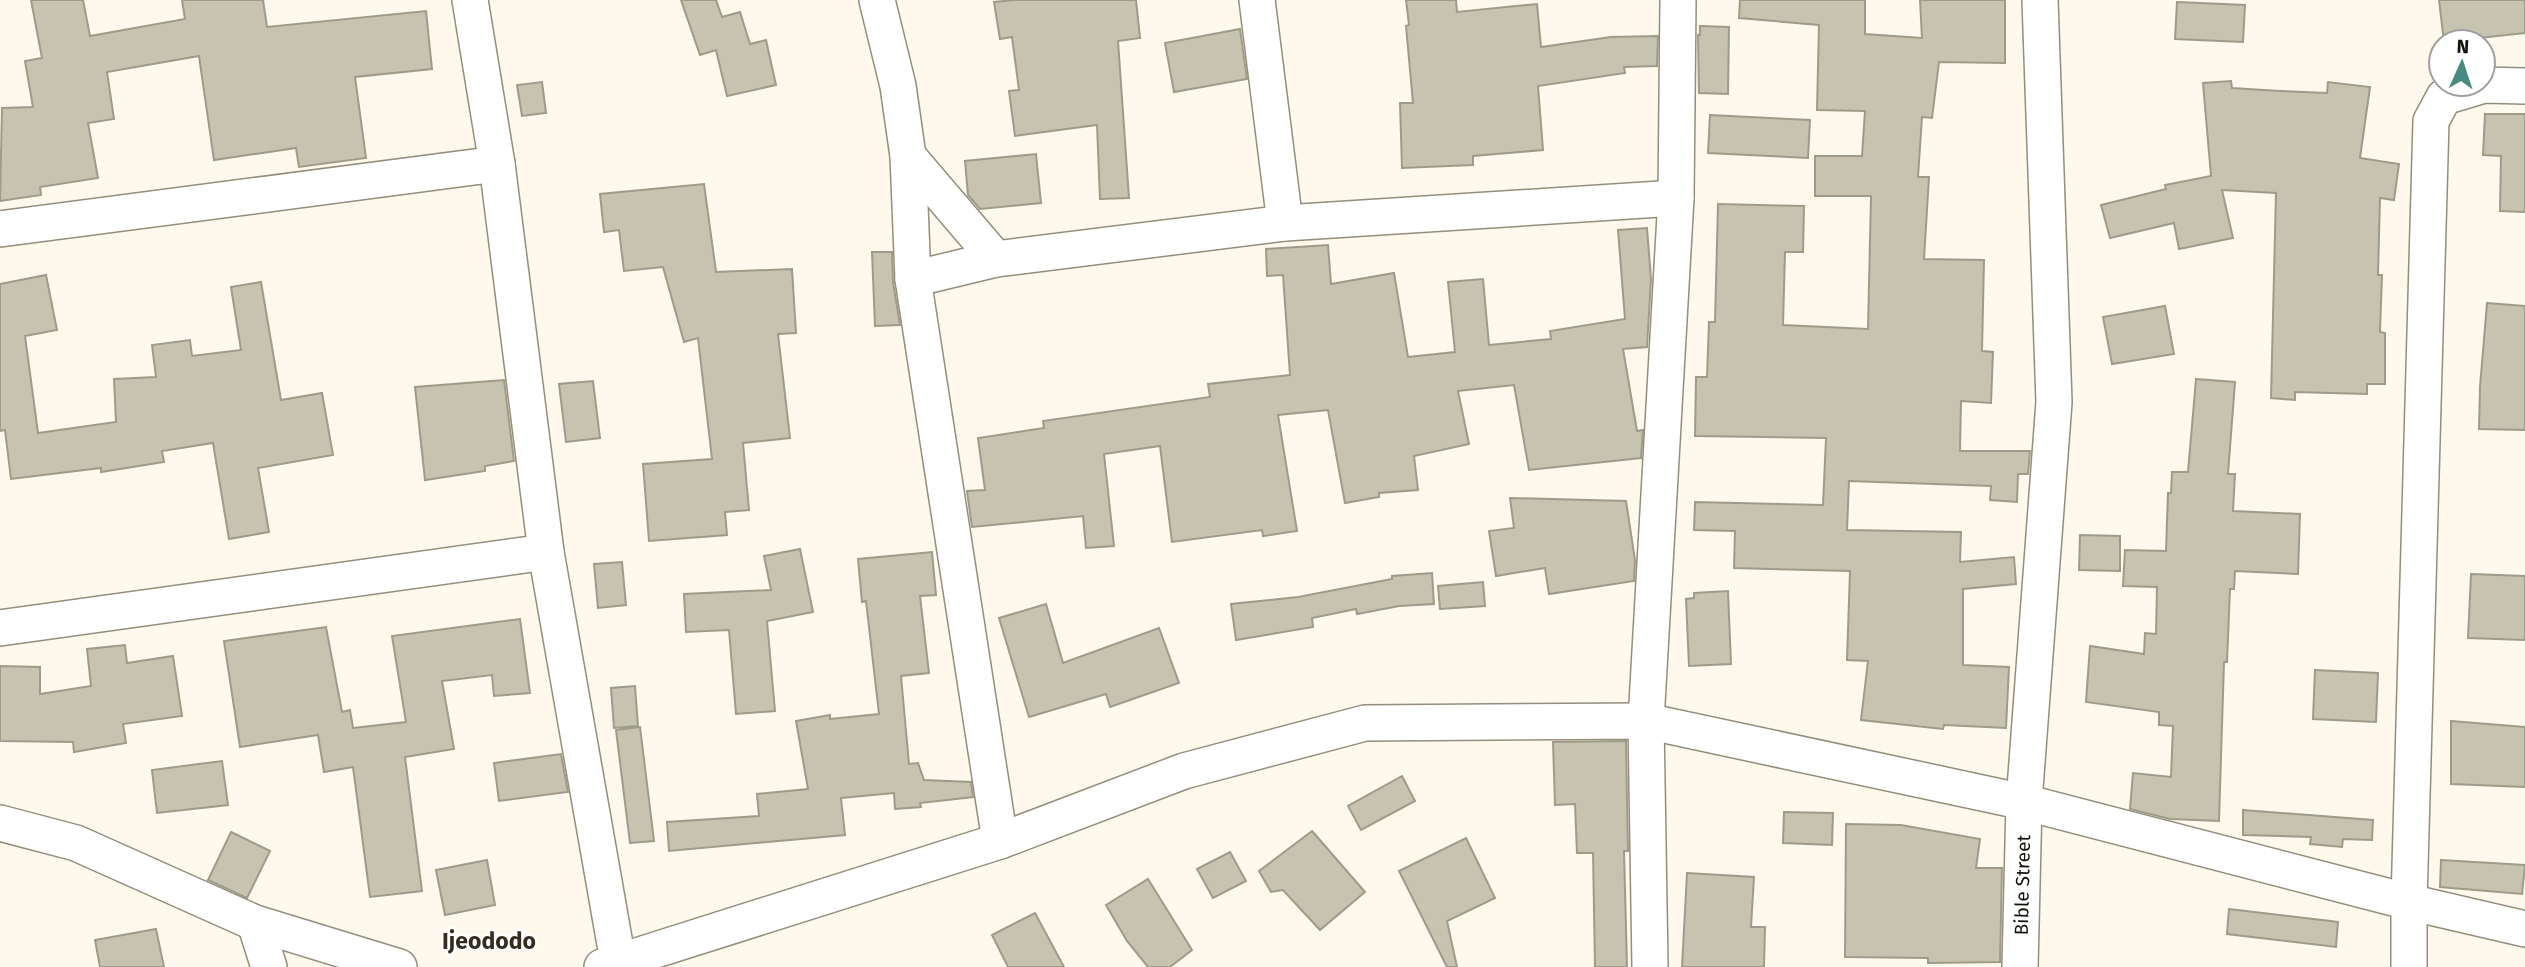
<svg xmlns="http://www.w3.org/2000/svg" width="2525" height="967" viewBox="0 0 2525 967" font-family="'Fira Sans',sans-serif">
<rect width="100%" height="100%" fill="#fef8ed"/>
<path fill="#c6c4b0" stroke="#9d9c89" stroke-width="2" d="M 31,0 L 83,0 L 90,36 L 185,19 L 182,0 L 263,0 L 267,27 L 426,11 L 432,69 L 355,77 L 366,158 L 299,167 L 296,148 L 214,160 L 199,56 L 107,72 L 114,119 L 88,123 L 98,178 L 40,187 L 41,195 L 0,201 L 2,108 L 33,107 L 25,61 L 42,58 Z
M 681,0 L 716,0 L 722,17 L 740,12 L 750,44 L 766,40 L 776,85 L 727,96 L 716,50 L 700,55 Z
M 1014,0 L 1136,0 L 1140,38 L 1118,41 L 1129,198 L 1100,199 L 1097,125 L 1015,136 L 1009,91 L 1019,90 L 1012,37 L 1000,39 L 994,2 Z
M 1406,0 L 1456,0 L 1457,12 L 1537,4 L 1541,47 L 1611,37 L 1658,36 L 1657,66 L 1624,67 L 1625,73 L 1538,86 L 1543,150 L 1473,156 L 1473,165 L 1402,168 L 1400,103 L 1413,103 L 1406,26 L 1409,25 Z
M 1740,0 L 1865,0 L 1865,34 L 1922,38 L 1920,0 L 2005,0 L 2005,63 L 1939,62 L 1932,118 L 1922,117 L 1918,177 L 1929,177 L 1924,259 L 1984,260 L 1982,351 L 1993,352 L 1991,403 L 1961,401 L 1960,451 L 2030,451 L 2028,474 L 2018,474 L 2017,502 L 1990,500 L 1991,486 L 1849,481 L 1847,530 L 1961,532 L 1960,562 L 2014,557 L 2016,584 L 1963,589 L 1963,665 L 2009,667 L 2006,728 L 1944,725 L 1943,729 L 1861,720 L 1868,661 L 1847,660 L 1850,571 L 1734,568 L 1735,531 L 1694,530 L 1695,502 L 1823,505 L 1826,438 L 1695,436 L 1696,377 L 1707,377 L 1709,322 L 1715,322 L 1718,204 L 1804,206 L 1803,252 L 1785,252 L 1783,325 L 1868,329 L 1871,196 L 1815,196 L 1815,156 L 1862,156 L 1865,111 L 1817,110 L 1819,25 L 1739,18 Z
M 2439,0 L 2525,0 L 2525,33 L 2444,42 Z
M 2177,2 L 2245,5 L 2243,42 L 2175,39 Z
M 1700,26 L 1729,27 L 1728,94 L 1699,93 L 1698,35 L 1700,35 Z
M 1240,29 L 1247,79 L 1174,92 L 1165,43 Z
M 2231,81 L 2232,88 L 2280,91 L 2327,93 L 2328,82 L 2370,87 L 2360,158 L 2399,164 L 2394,200 L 2380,198 L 2378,275 L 2382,275 L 2380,332 L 2385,333 L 2385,384 L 2367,384 L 2367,394 L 2295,392 L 2295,400 L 2271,398 L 2276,193 L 2222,190 L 2233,238 L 2179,249 L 2174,223 L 2110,238 L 2101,205 L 2166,189 L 2165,185 L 2211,176 L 2203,83 Z
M 542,82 L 546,113 L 522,116 L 517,85 Z
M 2485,114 L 2525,114 L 2525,212 L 2500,211 L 2501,156 L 2483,155 Z
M 1710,115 L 1810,120 L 1808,158 L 1708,153 Z
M 1036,154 L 1041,203 L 980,209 L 968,195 L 965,161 Z
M 704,184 L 716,272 L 792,269 L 796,333 L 778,334 L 790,438 L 743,443 L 749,510 L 725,512 L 727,535 L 649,541 L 643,464 L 712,459 L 698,338 L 684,342 L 663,267 L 624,271 L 619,230 L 604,232 L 600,194 Z
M 1647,228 L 1651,279 L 1647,347 L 1623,349 L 1637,431 L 1643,430 L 1641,458 L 1529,470 L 1514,385 L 1458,391 L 1469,444 L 1414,456 L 1418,490 L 1379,493 L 1379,497 L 1345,503 L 1328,410 L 1278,415 L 1297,531 L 1263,536 L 1262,530 L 1172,542 L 1160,446 L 1104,454 L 1114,546 L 1086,548 L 1083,516 L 972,527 L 967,491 L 985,490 L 978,438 L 1044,428 L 1043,421 L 1210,397 L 1208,384 L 1290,375 L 1283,275 L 1267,276 L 1266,249 L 1328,245 L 1331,284 L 1394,273 L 1408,357 L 1455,352 L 1448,282 L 1483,279 L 1489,345 L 1551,339 L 1550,331 L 1625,319 L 1618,230 Z
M 872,252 L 892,252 L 893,282 L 900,325 L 875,326 Z
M 46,275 L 57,330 L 25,336 L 38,433 L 116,422 L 114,379 L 156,377 L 152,345 L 190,340 L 192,356 L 241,350 L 231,287 L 261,282 L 281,400 L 322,393 L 333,455 L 258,468 L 269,532 L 229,539 L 213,443 L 162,451 L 164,462 L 101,472 L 101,468 L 11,479 L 5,430 L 0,431 L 0,284 Z
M 2487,303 L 2525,306 L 2525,430 L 2479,429 L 2480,387 Z
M 2165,306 L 2174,354 L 2112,364 L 2103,317 Z
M 2196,379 L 2235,382 L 2228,474 L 2235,474 L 2233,511 L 2300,514 L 2298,574 L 2235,571 L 2234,589 L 2230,589 L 2227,662 L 2224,662 L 2219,821 L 2170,819 L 2130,809 L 2133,773 L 2171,777 L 2173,726 L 2159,725 L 2159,712 L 2086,702 L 2090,646 L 2144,654 L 2145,633 L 2156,634 L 2157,587 L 2123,586 L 2125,550 L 2166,551 L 2168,493 L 2171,493 L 2172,472 L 2188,472 Z
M 504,380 L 514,461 L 485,466 L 485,471 L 425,480 L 415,387 Z
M 593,381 L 600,438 L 566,442 L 559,384 Z
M 1510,498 L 1626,501 L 1635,560 L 1634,581 L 1549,594 L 1545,568 L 1496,576 L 1489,531 L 1514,528 Z
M 2080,535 L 2120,536 L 2120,571 L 2079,570 Z
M 800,549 L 813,612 L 767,621 L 775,711 L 736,714 L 729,630 L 686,632 L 684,594 L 771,590 L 764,556 Z
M 932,552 L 936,595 L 920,596 L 929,673 L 901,676 L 909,764 L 918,763 L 924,780 L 971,782 L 973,797 L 920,803 L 921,807 L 895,809 L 894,793 L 841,798 L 845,835 L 669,851 L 667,822 L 759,816 L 757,794 L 808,789 L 796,721 L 830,715 L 830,719 L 879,714 L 866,601 L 862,602 L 858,559 Z
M 622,562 L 626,605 L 598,608 L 594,564 Z
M 1432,573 L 1434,604 L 1399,606 L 1357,614 L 1356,609 L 1312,618 L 1313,627 L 1236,640 L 1231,604 L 1298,597 L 1392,579 L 1392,576 Z
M 2471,574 L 2525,576 L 2525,640 L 2468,638 Z
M 1483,582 L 1485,606 L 1440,609 L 1438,586 Z
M 1728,591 L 1731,664 L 1689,666 L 1686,599 L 1694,598 L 1694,593 Z
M 1046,604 L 1063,663 L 1159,628 L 1179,683 L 1110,707 L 1106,694 L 1029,717 L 999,618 Z
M 520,619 L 530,693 L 494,696 L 492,675 L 442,681 L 454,749 L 405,757 L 422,891 L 370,897 L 353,767 L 324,772 L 318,735 L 240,747 L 224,641 L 326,627 L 342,712 L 350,710 L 353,728 L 406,722 L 392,636 Z
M 125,645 L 127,663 L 173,656 L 182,716 L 123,724 L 126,743 L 74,752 L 73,742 L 0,741 L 0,666 L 40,667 L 40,694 L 91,686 L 87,649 Z
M 2315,670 L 2378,673 L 2376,722 L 2313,719 Z
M 635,686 L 638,726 L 614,728 L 611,688 Z
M 2451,721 L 2525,727 L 2525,787 L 2451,784 Z
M 640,727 L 654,841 L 630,843 L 616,730 Z
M 1626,741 L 1628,851 L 1624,851 L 1627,967 L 1595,967 L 1593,853 L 1577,853 L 1575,804 L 1555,805 L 1553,742 Z
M 561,754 L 568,792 L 499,801 L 494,763 Z
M 222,761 L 228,805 L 157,813 L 152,770 Z
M 1402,776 L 1415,801 L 1361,830 L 1348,806 Z
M 2243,810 L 2373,820 L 2372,840 L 2343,839 L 2342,847 L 2310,844 L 2311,837 L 2243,835 Z
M 1784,812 L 1833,813 L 1832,845 L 1783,843 Z
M 1846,824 L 1901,825 L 1980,839 L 1976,868 L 2002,868 L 2000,962 L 1928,963 L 1928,958 L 1845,957 Z
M 1312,831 L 1365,892 L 1320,930 L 1283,890 L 1271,892 L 1259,871 Z
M 231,832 L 270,851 L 247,898 L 208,880 Z
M 1466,838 L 1495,898 L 1447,921 L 1457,967 L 1447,967 L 1399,871 Z
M 1230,852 L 1246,881 L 1213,898 L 1197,869 Z
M 487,860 L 495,905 L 445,915 L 436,870 Z
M 2441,860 L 2525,865 L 2522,894 L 2440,887 Z
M 1687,873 L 1754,877 L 1751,927 L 1765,927 L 1764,967 L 1682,967 Z
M 1148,879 L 1192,950 L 1170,967 L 1148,967 L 1127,941 L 1106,905 Z
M 2229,909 L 2338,922 L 2336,947 L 2227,934 Z
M 1035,913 L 1064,967 L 1008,967 L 992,935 Z
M 156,929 L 164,967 L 100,967 L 95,940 Z"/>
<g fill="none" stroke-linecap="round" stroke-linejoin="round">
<g stroke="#968d7c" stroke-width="38">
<g id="minor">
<path d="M 470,0 L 497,164 L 546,552 L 619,967"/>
<path d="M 877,0 L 898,86 L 908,156 L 913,279 L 1000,841"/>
<path d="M 1257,0 L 1285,223"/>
<path d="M 908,156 L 996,259"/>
<path d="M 0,229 L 497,164"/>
<path d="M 913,279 L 996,259 L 1285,223 L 1676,198"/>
<path d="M 0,628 L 546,552"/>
<path d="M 0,823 L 76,843 L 255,923 L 399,967"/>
<path d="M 255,923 L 269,967"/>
<path d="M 602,967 L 1000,841 L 1184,771 L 1365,723 L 1646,721 L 2024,802 L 2409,902 L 2525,929"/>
<path d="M 1650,967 L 1646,721 L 1676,198 L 1678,0"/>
<path id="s1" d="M 2020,967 L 2024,802 L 2054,402 L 2040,0"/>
<path d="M 2409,967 L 2409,902 L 2431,121 L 2444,97 L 2484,85 L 2525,86"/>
</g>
</g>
<use href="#minor" stroke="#fff" stroke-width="35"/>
</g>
<g text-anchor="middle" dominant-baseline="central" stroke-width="5" stroke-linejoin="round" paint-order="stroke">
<g font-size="19" fill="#14100a" stroke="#fff">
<text stroke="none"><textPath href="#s1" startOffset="82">Bible Street</textPath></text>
</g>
<g font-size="23" font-weight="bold" fill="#342d1e" stroke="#fff">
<text x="489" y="941">Ijeododo</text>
</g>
</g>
<g transform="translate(2462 63) rotate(3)"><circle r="33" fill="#ffffff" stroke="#a19f9d" stroke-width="2"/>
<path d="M0-5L12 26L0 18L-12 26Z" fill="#458b82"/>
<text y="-10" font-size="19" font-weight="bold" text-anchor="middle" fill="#14100a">N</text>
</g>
</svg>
